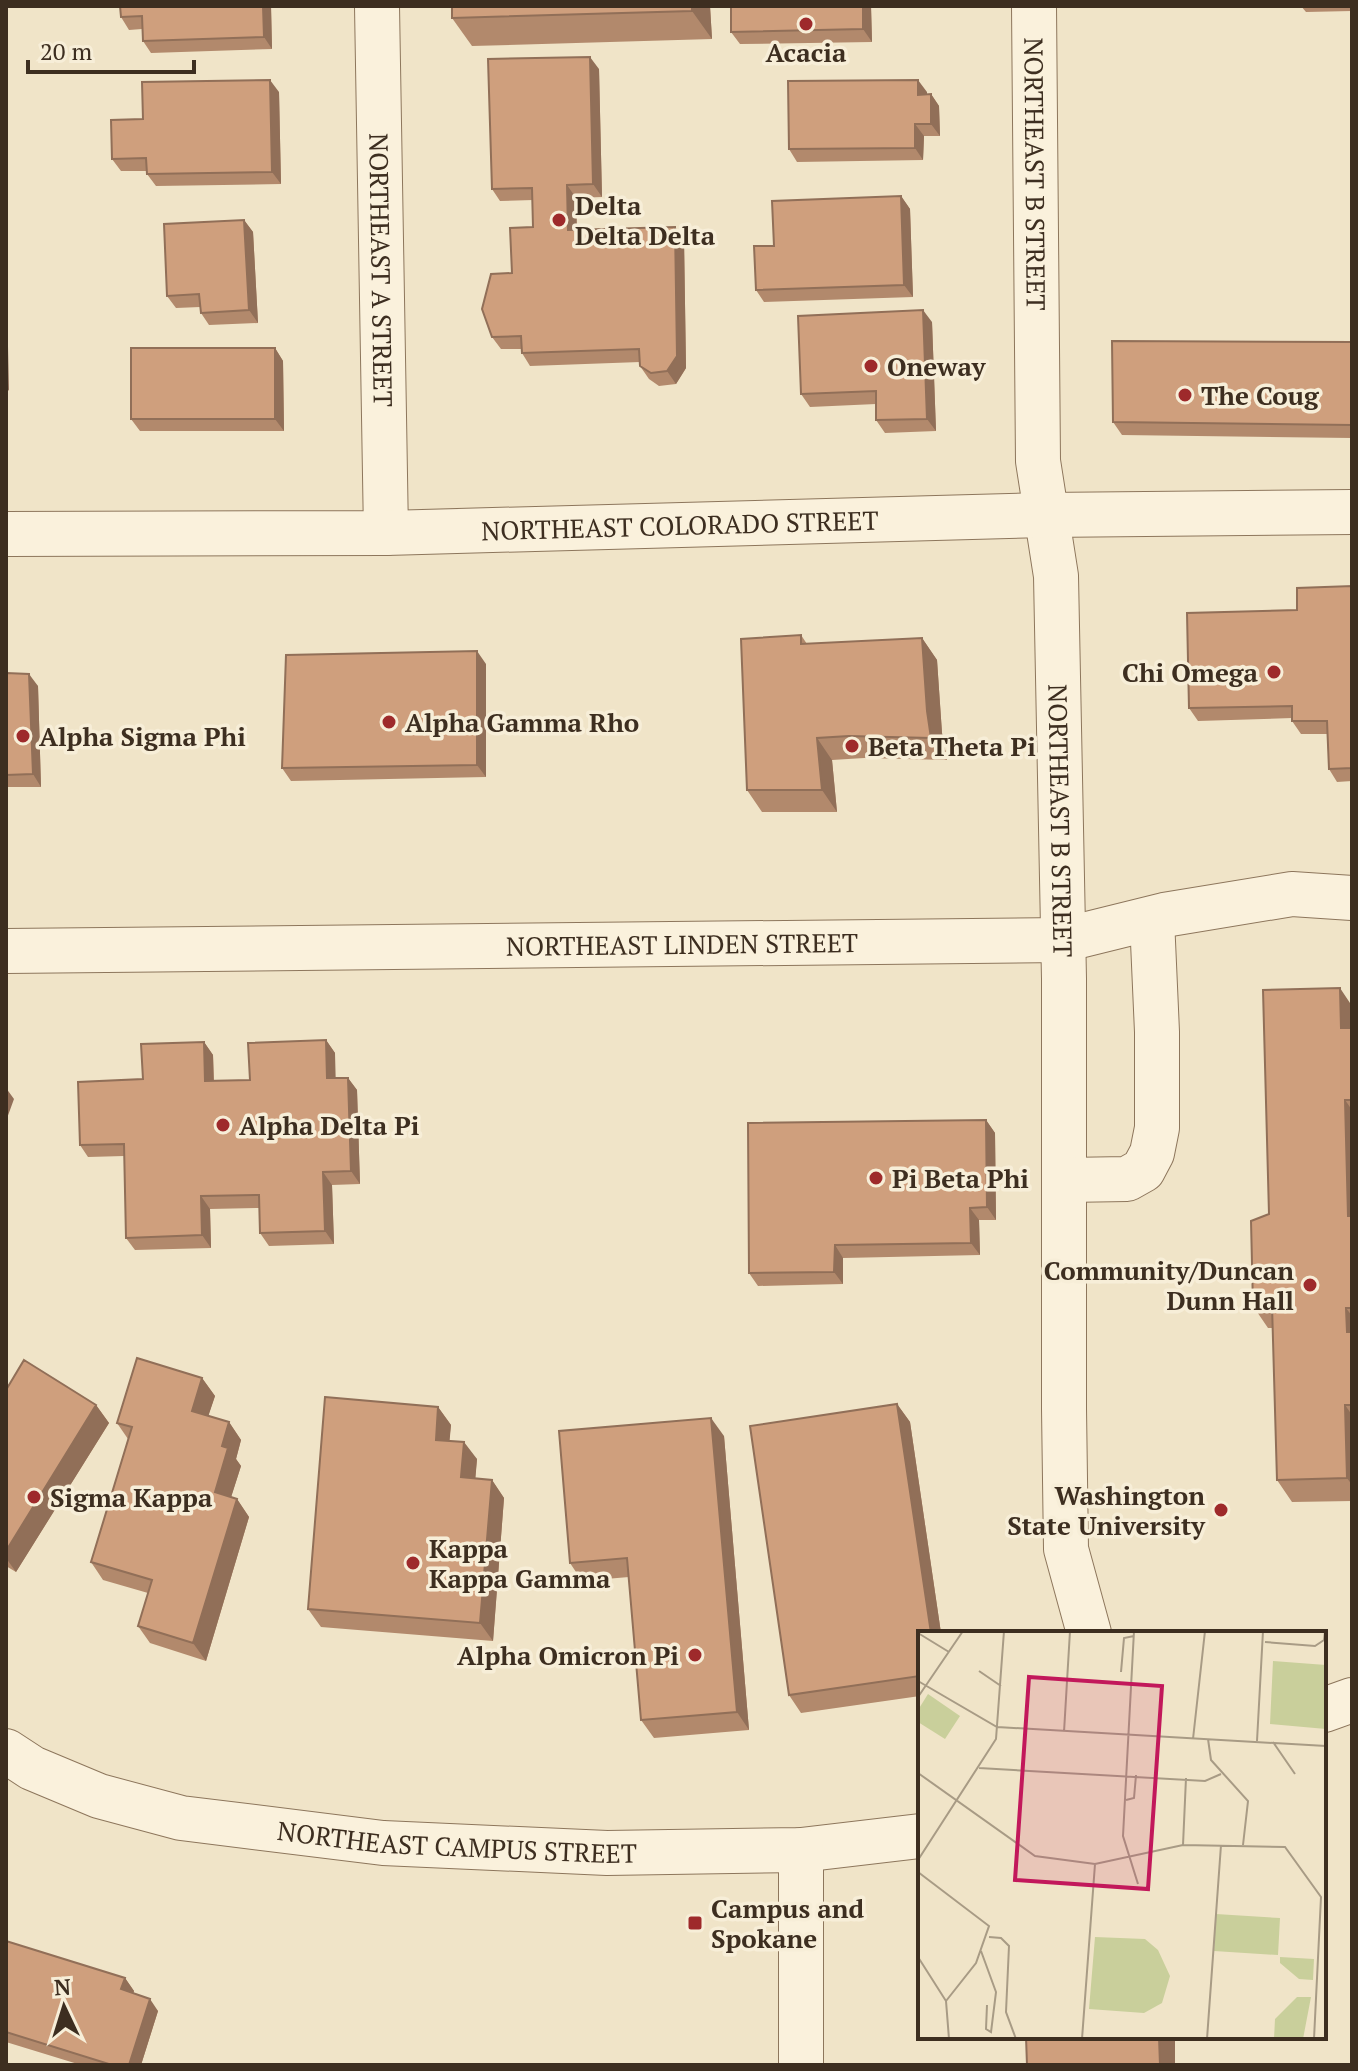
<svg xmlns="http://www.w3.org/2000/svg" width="1358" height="2071" viewBox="0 0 1358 2071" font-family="'PT Serif',serif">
<rect width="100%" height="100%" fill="#f0e4c8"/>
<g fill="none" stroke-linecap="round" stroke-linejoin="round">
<g stroke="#8d765c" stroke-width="46">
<g id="minor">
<path id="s1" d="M 377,6 L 386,533"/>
<path id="s2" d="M 1034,6 L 1038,461 L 1056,576 L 1064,979 L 1064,1409 L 1066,1549 L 1089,1633"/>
<path id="s3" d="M 6,534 L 386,533 L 1045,515 L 1352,512"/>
<path id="s4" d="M 6,951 L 1063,940 L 1164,915 L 1292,894 L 1352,898"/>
<path d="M 1066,1180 L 1127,1179 L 1143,1170 L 1152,1153 L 1157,1128 L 1157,1032 L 1152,919"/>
<path d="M 1324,1710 L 1352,1700"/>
<path id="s5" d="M 6,1751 L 32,1768 L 99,1796 L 181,1818 L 383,1843 L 607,1853 L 801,1850 L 920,1836"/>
<path d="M 801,1850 L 801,2065"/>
</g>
</g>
<use href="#minor" stroke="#faf1dc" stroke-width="44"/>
</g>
<path fill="#b2896c" d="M 120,6 L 271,6 L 272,49 L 151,53 L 143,41 L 142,29 L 129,30 L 121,17 Z
M 452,6 L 710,6 L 712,39 L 472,46 L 452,18 Z
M 731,6 L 871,6 L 872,42 L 740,44 L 731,32 Z
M 1301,6 L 1352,6 L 1352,11 L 1306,12 Z
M 599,69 L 602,197 L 576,198 L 577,229 L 684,239 L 686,368 L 676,384 L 659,386 L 649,379 L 640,366 L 640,362 L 530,366 L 522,353 L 521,349 L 501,349 L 492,337 L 512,273 L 533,227 L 533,200 L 500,201 L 492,189 Z
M 279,92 L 281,184 L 156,186 L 147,174 L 147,171 L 121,171 L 112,159 L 143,119 Z
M 927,92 L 927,94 L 931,94 L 939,106 L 940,136 L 924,136 L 923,160 L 797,162 L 789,149 Z
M 901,196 L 910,209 L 913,297 L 764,302 L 756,290 L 774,246 Z
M 244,220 L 253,232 L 258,323 L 209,325 L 201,313 L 200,307 L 176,308 L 167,296 Z
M 932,322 L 936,431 L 885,433 L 876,420 L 876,404 L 810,407 L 801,394 Z
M 1352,342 L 1352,438 L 1122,435 L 1113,422 Z
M 275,348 L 283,361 L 284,431 L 140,431 L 131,419 Z
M 1352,586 L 1352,781 L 1337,782 L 1329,769 L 1327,734 L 1301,734 L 1292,721 L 1292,718 L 1198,721 L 1189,708 L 1297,610 Z
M 801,635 L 807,644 L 922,638 L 937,660 L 942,733 L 947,760 L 864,758 L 832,760 L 837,812 L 762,812 L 747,790 Z
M 486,664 L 486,777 L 291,781 L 282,768 Z
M 6,673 L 38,686 L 41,787 L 6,787 Z
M 1352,1006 L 1352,1501 L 1292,1502 L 1277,1480 L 1273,1328 L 1268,1328 L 1253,1306 L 1269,1214 Z
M 326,1040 L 335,1053 L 335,1078 L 348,1078 L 357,1090 L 360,1184 L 332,1185 L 334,1244 L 269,1246 L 260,1233 L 259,1208 L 210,1209 L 211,1248 L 135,1250 L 126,1238 L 124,1156 L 88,1157 L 80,1145 L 143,1079 L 204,1042 L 213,1055 L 214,1081 L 250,1080 Z
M 986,1120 L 995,1133 L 996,1220 L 979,1220 L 980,1255 L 843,1258 L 843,1284 L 758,1286 L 749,1273 Z
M 202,1378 L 215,1396 L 208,1416 L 229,1422 L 241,1440 L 236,1459 L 241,1466 L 231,1497 L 237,1499 L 249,1517 L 206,1661 L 150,1643 L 138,1626 L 148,1593 L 103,1580 L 91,1562 L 128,1439 L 117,1423 Z
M 6,1390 L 96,1405 L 109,1423 L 16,1572 L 6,1566 Z
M 897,1404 L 910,1422 L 941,1633 L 920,1633 L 920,1696 L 801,1713 L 789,1695 Z
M 438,1407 L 451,1425 L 449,1441 L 477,1459 L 475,1479 L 492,1480 L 504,1498 L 493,1641 L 321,1627 L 308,1609 Z
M 724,1436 L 749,1730 L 654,1738 L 641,1720 L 629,1577 L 582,1581 L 570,1563 Z
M 6,1941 L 125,1978 L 134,1991 L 133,1993 L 158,2011 L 141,2065 L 81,2065 L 6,2042 Z"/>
<path fill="#916f58" d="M 263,6 L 271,6 L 272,49 L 264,37 Z
M 692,6 L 710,6 L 712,39 L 692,11 Z
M 863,6 L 871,6 L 872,42 L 863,29 Z
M 590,57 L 599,69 L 602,197 L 593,184 Z
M 270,80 L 279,92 L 281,184 L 272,172 Z
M 918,80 L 927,92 L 927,107 L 918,95 Z
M 931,94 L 939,106 L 940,136 L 931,124 Z
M 915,124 L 924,136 L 923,160 L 915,148 Z
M 567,185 L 576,198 L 577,242 L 568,230 Z
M 901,196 L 910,209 L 913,297 L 904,285 Z
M 244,220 L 253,232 L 258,323 L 249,310 Z
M 675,227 L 684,239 L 686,368 L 676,384 L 667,371 Z
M 6,257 L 9,391 L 6,387 Z
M 923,310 L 932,322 L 936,431 L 927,419 Z
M 275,348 L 283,361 L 284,431 L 275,419 Z
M 922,638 L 937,660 L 942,733 L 947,760 L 931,738 L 927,711 Z
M 477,651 L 486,664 L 486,777 L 477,765 Z
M 29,674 L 38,686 L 41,787 L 33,774 Z
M 817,738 L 832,760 L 837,812 L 822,790 Z
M 1340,988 L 1352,1006 L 1352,1044 L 1341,1028 Z
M 326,1040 L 335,1053 L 336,1091 L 327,1078 Z
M 204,1042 L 213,1055 L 214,1094 L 205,1081 Z
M 348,1078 L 357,1090 L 360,1184 L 351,1171 Z
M 6,1088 L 14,1099 L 6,1121 Z
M 1345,1100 L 1352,1110 L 1352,1221 L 1348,1216 Z
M 986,1120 L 995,1133 L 996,1220 L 987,1207 Z
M 323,1172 L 332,1185 L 334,1244 L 325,1231 Z
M 201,1196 L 210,1209 L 211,1248 L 202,1235 Z
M 970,1208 L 979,1220 L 980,1255 L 971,1243 Z
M 835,1245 L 843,1258 L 843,1284 L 834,1272 Z
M 1346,1308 L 1352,1316 L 1352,1339 L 1347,1332 Z
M 202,1378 L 215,1396 L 204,1429 L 192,1411 Z
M 897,1404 L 910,1422 L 941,1633 L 931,1633 Z
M 96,1405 L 109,1423 L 16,1572 L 6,1558 L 6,1551 Z
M 1345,1405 L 1352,1415 L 1352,1485 L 1347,1478 Z
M 438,1407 L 451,1425 L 448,1458 L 436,1440 Z
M 711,1418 L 724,1436 L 749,1730 L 737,1712 Z
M 229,1422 L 241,1440 L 236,1459 L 241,1466 L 227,1510 L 215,1492 L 222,1446 Z
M 464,1442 L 477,1459 L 474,1495 L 461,1477 Z
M 492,1480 L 504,1498 L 493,1641 L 480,1623 Z
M 237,1499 L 249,1517 L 206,1661 L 193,1643 Z
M 125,1978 L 134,1991 L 130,2002 L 121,1989 Z
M 150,1999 L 158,2011 L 141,2065 L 129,2065 Z
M 1159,2037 L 1175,2037 L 1175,2065 L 1160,2065 Z"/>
<path fill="#cf9f7d" stroke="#916f58" stroke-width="2" d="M 120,6 L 263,6 L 264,37 L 143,41 L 142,16 L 121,17 Z
M 452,6 L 692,6 L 692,11 L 452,18 Z
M 731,6 L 863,6 L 863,29 L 731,32 Z
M 590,57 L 593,184 L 567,185 L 568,230 L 675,227 L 677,356 L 667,371 L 651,373 L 640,366 L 639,349 L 522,353 L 521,336 L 492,337 L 482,309 L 491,274 L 512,273 L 510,228 L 533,227 L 532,188 L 492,189 L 488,59 Z
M 270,80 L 272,172 L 147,174 L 146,158 L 112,159 L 111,120 L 143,119 L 142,82 Z
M 918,80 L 918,95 L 931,94 L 931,124 L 915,124 L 915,148 L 789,149 L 788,81 Z
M 901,196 L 904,285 L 756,290 L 754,246 L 774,246 L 772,201 Z
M 244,220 L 249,310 L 201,313 L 199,294 L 167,296 L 164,224 Z
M 923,310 L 927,419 L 876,420 L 876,391 L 801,394 L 798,316 Z
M 1112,341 L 1352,342 L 1352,425 L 1113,422 Z
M 131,348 L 275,348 L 275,419 L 131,419 Z
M 1352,586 L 1352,768 L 1329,769 L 1327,721 L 1292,721 L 1292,706 L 1189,708 L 1187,613 L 1297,610 L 1297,588 Z
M 801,635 L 801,644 L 922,638 L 927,711 L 931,738 L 849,736 L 817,738 L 822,790 L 747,790 L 741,639 Z
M 477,651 L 477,765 L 282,768 L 286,655 Z
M 6,673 L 29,674 L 33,774 L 6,775 Z
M 1340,988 L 1341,1028 L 1352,1028 L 1352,1100 L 1345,1100 L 1348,1216 L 1352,1216 L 1352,1308 L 1346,1308 L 1347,1332 L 1352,1332 L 1352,1405 L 1345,1405 L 1347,1478 L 1277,1480 L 1272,1305 L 1253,1306 L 1251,1221 L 1269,1214 L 1263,990 Z
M 326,1040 L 327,1078 L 348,1078 L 351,1171 L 323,1172 L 325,1231 L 260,1233 L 259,1195 L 201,1196 L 202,1235 L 126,1238 L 124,1144 L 80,1145 L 78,1082 L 143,1079 L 141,1044 L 204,1042 L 205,1081 L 250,1080 L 248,1043 Z
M 986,1120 L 987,1207 L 970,1208 L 971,1243 L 835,1245 L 834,1272 L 749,1273 L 748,1123 Z
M 137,1358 L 202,1378 L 192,1411 L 229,1422 L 222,1446 L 228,1448 L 215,1492 L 237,1499 L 193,1643 L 138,1626 L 152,1580 L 91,1562 L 132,1427 L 117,1423 Z
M 24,1360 L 96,1405 L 6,1551 L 6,1390 Z
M 325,1397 L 438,1407 L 436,1440 L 464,1442 L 461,1477 L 492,1480 L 480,1623 L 308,1609 Z
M 897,1404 L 931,1633 L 920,1633 L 920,1676 L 789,1695 L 750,1426 Z
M 711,1418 L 737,1712 L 641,1720 L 627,1558 L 570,1563 L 559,1431 Z
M 6,1941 L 125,1978 L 121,1989 L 150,1999 L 129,2065 L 112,2065 L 6,2032 Z
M 1026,2037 L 1159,2037 L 1160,2065 L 1027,2065 Z"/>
<g fill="#9e2a2b" stroke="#f7eed8" stroke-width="3">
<circle cx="806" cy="24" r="8"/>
<circle cx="559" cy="220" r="8"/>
<circle cx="871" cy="366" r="8"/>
<circle cx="1185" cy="395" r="8"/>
<circle cx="1274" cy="672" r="8"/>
<circle cx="389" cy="722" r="8"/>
<circle cx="23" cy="736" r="8"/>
<circle cx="852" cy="746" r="8"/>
<circle cx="223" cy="1125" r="8"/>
<circle cx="876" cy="1178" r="8"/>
<circle cx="1310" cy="1285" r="8"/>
<circle cx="34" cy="1497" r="8"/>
<circle cx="1221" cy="1510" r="8"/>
<circle cx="413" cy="1563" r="8"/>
<circle cx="695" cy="1655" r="8"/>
<rect x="687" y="1915" width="16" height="16" rx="4"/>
</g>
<g text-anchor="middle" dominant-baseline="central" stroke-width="7" stroke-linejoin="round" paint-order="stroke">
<g font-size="26" font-weight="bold" fill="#3d2e20" stroke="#f7eed8" text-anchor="start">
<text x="806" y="52" text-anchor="middle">Acacia</text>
<text x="575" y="205">Delta<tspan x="575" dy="30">Delta Delta</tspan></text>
<text x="887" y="366">Oneway</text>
<text x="1201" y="395">The Coug</text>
<text x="1258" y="672" text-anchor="end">Chi Omega</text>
<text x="405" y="722">Alpha Gamma Rho</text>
<text x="39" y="736">Alpha Sigma Phi</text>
<text x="868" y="746">Beta Theta Pi</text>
<text x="239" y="1125">Alpha Delta Pi</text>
<text x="892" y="1178">Pi Beta Phi</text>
<text x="1294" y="1270" text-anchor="end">Community/Duncan<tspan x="1294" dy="30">Dunn Hall</tspan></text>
<text x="1205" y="1495" text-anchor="end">Washington<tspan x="1205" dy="30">State University</tspan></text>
<text x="50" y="1497">Sigma Kappa</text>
<text x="429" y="1548">Kappa<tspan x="429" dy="30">Kappa Gamma</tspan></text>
<text x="679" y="1655" text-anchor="end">Alpha Omicron Pi</text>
<text x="711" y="1908">Campus and<tspan x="711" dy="30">Spokane</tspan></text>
</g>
<g font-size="26" fill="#3d2e20" stroke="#f7eed8">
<text stroke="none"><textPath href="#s2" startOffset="168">NORTHEAST B STREET</textPath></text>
<text stroke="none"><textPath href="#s1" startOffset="264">NORTHEAST A STREET</textPath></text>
<text stroke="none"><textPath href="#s3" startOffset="674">NORTHEAST COLORADO STREET</textPath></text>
<text stroke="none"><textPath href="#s2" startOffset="816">NORTHEAST B STREET</textPath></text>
<text stroke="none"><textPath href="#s4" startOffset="676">NORTHEAST LINDEN STREET</textPath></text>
<text stroke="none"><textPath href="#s5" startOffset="466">NORTHEAST CAMPUS STREET</textPath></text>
</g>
</g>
<g transform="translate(918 1631)">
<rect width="408" height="408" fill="#f0e4c8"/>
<path d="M 355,30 L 408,34 L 408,98 L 352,93 ZM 10,63 L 42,85 L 27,108 L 0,91 L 0,79 ZM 298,283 L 362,287 L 360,324 L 296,320 ZM 177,306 L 227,308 L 240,319 L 252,345 L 244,372 L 226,382 L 171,378 ZM 362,326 L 396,328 L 395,349 L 381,348 L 362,332 ZM 379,366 L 393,366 L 385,408 L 356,408 L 357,388 Z" fill="#c9cf9b"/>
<path fill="none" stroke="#a89b85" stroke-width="2" d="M 216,0 L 205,205 L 220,253M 0,2 L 31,21M 347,11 L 397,15 L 406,9 L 407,0M 61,40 L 83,55M 203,41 L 206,7 L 216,5M 0,50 L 79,96 L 408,115M 0,66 L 45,0M 146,101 L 152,0M 275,108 L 287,0M 290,108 L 293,129 L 330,170 L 325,214M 339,110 L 345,0M 355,111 L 377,143M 61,137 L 287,150 L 303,143M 0,142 L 117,225 L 177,233 L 265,214 L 367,216 L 403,266 L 396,408M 208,169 L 216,167 L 218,144M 265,214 L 268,147M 0,229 L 78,108 L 86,0M 0,241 L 71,295 L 58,332 L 28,370M 71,306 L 83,307 L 91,315 L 88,381 L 98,408M 63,320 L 78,361 L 73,401 L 68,398 L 69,374M 0,326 L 28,370 L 31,408M 164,408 L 177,233M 289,408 L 303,214"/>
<path fill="#c2185b" fill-opacity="0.15" stroke="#c2185b" stroke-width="4" d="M 111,46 L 244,55 L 230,258 L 97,249 Z"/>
<rect width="408" height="408" fill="none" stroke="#3d2e20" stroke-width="4"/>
</g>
<rect width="1358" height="2071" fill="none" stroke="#3d2e20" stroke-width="16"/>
<g transform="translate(64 2007) rotate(356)" stroke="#f7eed8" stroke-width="6" paint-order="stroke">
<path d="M0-6L14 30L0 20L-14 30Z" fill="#3d2e20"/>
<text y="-12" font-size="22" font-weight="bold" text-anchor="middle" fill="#3d2e20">N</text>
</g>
<path d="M28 60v12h166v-12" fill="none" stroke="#3d2e20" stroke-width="4"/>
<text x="40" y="60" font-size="24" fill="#3d2e20" stroke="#f7eed8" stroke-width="6" paint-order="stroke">20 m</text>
</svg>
